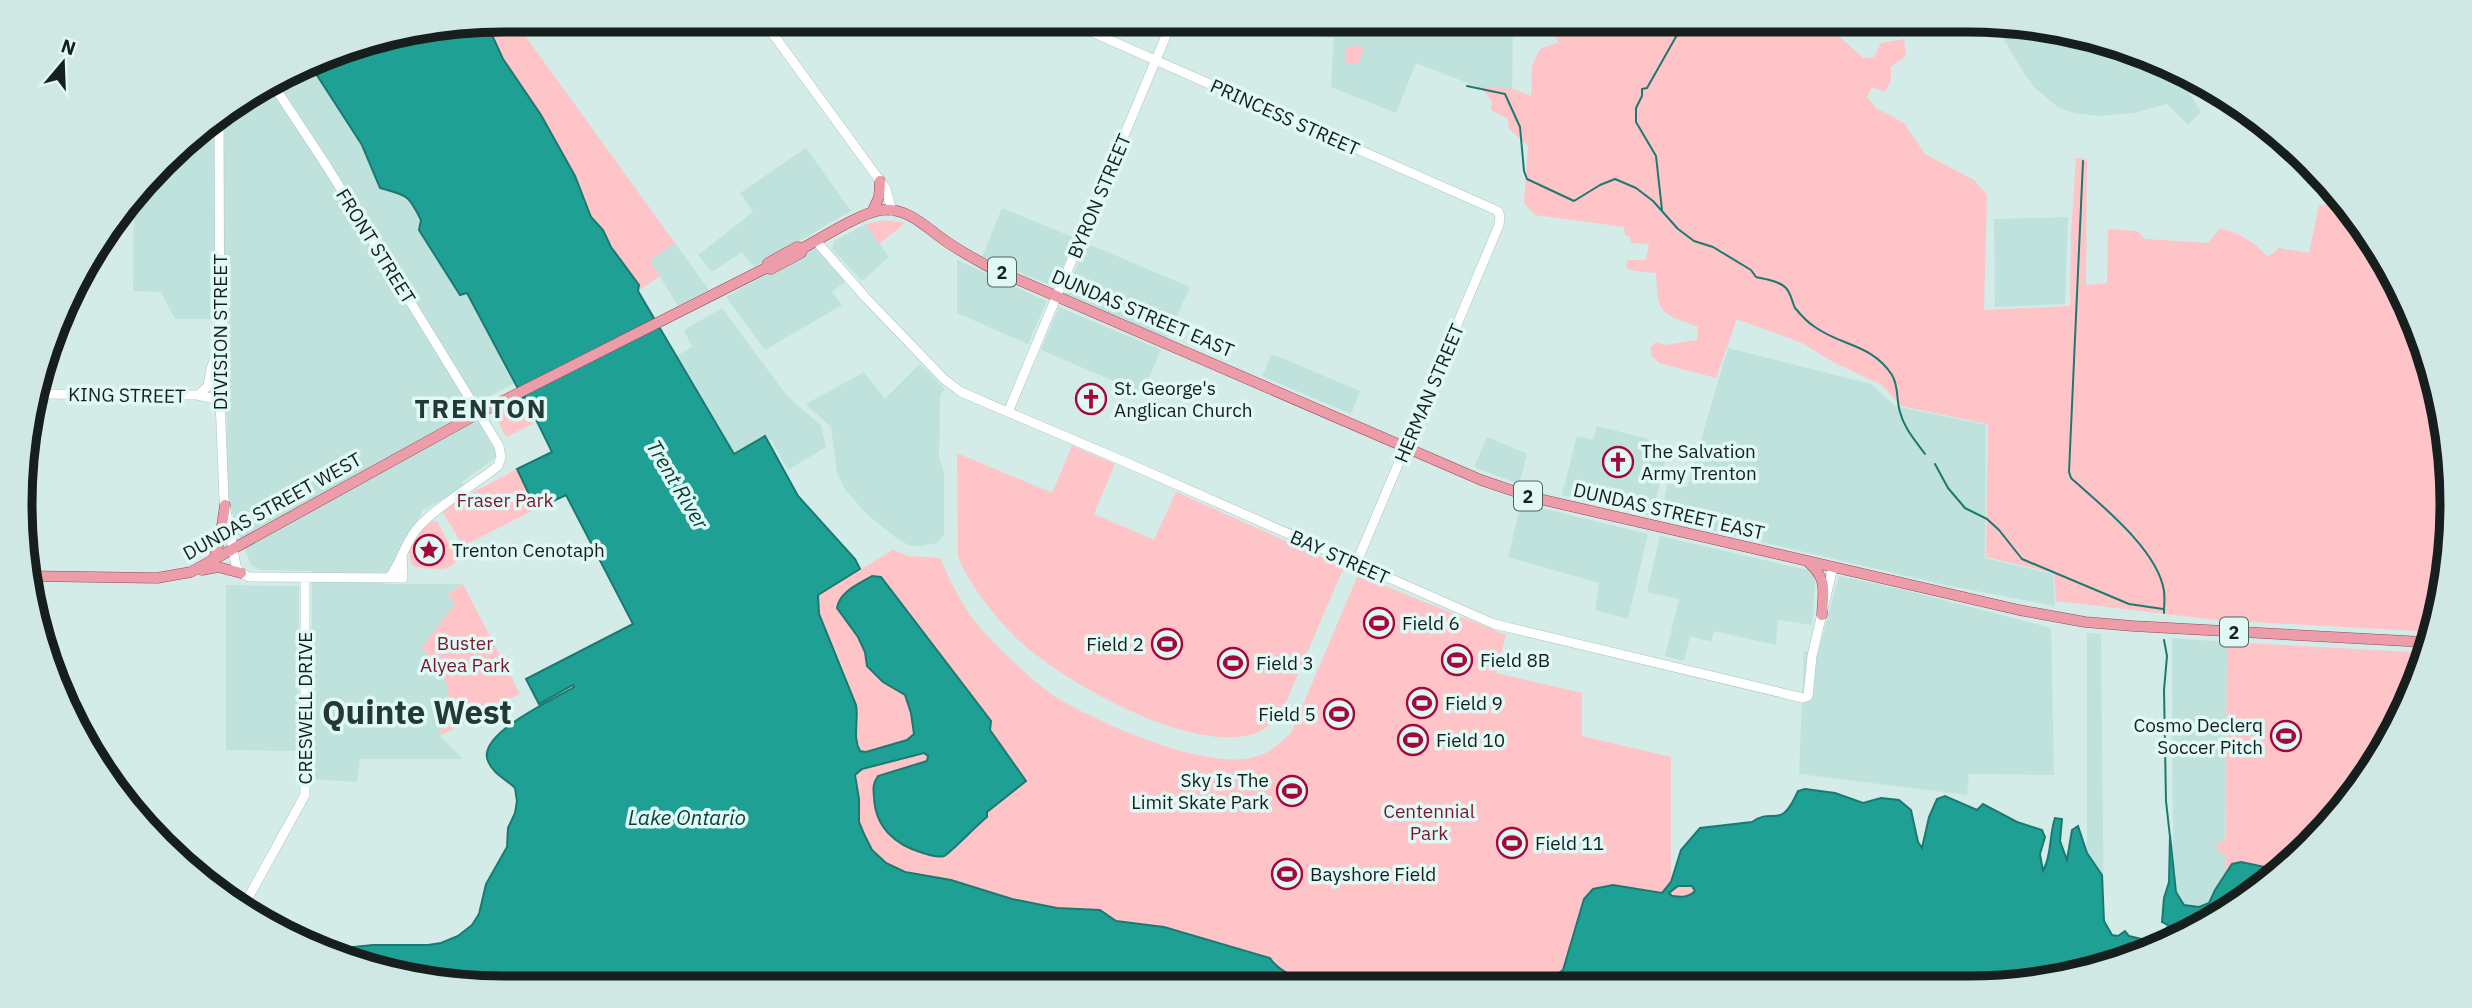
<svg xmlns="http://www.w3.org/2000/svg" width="2472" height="1008" viewBox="0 0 2472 1008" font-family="'IBM Plex Sans',sans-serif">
<rect width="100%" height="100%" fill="#d3ece8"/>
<path fill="#c0e2dc" d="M 1285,19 L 1513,19 L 1512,100 L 1416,63 L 1396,113 L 1331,87 L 1334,38 L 1284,33 Z
M 2002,25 L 2123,45 L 2174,68 L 2201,112 L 2188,125 L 2167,104 L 2133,113 L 2098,116 L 2074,113 L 2059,108 L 2035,88 L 2025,75 L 2004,40 Z
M 309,63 L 362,145 L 380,188 L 406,195 L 411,200 L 421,220 L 419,230 L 459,295 L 467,293 L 515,383 L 471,406 L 498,456 L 462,482 L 465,487 L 423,510 L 384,584 L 463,584 L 448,593 L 455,604 L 423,647 L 448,682 L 450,697 L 440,736 L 463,759 L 360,759 L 357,782 L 311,779 L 312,571 L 260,570 L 251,565 L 237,531 L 228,497 L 225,319 L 175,319 L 161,292 L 133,291 L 134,201 L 185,139 L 216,117 L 229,117 L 229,107 L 262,84 Z
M 806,148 L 851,211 L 754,267 L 742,252 L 712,272 L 698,255 L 753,212 L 740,193 Z
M 1002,208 L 1075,238 L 1055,287 L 982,257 Z
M 2068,217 L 2065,304 L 1995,307 L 1994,219 Z
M 866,224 L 889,257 L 862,281 L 832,249 L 834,241 Z
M 675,243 L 709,290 L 678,306 L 650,260 Z
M 1086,243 L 1190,287 L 1167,338 L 1065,294 Z
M 815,246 L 846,281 L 832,292 L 842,305 L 765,350 L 726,297 Z
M 957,260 L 1047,301 L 1028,344 L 957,313 Z
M 1059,307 L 1161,350 L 1142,393 L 1041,350 Z
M 722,308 L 787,396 L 821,425 L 826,447 L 788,470 L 771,440 L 765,437 L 735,454 L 676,356 L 692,347 L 684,330 Z
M 1728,348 L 1871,384 L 1895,406 L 1986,425 L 1985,558 L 2053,574 L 2055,606 L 1945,585 L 1660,518 L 1668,483 L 1687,487 Z
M 1272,354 L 1360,391 L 1351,414 L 1262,376 Z
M 920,364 L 945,389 L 940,395 L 939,458 L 944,472 L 944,535 L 937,543 L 920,546 L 910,546 L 895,537 L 868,515 L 846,491 L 837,473 L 831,427 L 806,404 L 864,372 L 885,399 Z
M 1597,426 L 1649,439 L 1645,457 L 1665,462 L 1652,516 L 1562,495 L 1577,436 L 1593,440 Z
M 1487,437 L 1527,454 L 1519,484 L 1474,467 Z
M 1521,503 L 1648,534 L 1628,619 L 1595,610 L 1599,583 L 1508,557 Z
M 1660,536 L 1816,572 L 1812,625 L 1778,620 L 1776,645 L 1714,631 L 1711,642 L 1690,636 L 1684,661 L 1665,656 L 1679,599 L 1647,592 Z
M 1839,576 L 1900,589 L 2051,628 L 2054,775 L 1969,774 L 1967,795 L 1799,774 L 1804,651 L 1818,653 Z
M 226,585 L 299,586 L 298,751 L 226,750 Z
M 2087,633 L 2101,634 L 2104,921 L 2102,875 L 2087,853 Z
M 2172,638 L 2227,642 L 2225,873 L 2209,903 L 2199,907 L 2184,905 L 2176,892 L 2173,853 Z"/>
<path fill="#fec4c8" d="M 504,19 L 513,19 L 675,243 L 650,260 L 660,276 L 638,291 L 603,230 L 591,217 L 575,176 L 541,115 L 503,59 L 486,22 Z
M 1540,19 L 1837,19 L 1838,35 L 1863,58 L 1874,57 L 1881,43 L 1904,39 L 1906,56 L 1891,67 L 1891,81 L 1885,92 L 1872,87 L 1867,97 L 1876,108 L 1904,123 L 1925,154 L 1974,180 L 1987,195 L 1984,310 L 2070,306 L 2071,234 L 2076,158 L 2087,159 L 2086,285 L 2107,283 L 2108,229 L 2137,231 L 2145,239 L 2208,243 L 2220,228 C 2241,234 2253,241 2268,257 L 2279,248 L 2309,253 L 2319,205 L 2350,206 L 2403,289 L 2436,378 L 2452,472 L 2449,567 L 2434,632 L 2217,620 L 2056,601 L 2054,573 L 1986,557 L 1988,424 L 1901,406 L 1882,385 L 1833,362 L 1802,343 L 1737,319 L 1716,378 L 1659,363 L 1651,355 L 1651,347 L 1656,342 L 1665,345 L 1697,340 L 1698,327 C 1661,312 1658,317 1656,273 L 1634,271 L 1626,267 L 1628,260 L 1646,260 L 1649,244 L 1631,243 L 1630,237 L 1625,235 L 1624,227 L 1535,215 L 1524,203 L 1528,146 L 1509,129 L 1508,119 L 1491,110 L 1492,101 L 1480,87 L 1514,89 L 1531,96 L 1532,66 L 1540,49 L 1559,42 Z
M 1970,20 L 2002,25 L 2002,27 L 1983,37 Z
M 1359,46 L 1363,49 L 1363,54 L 1360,55 L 1359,64 L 1346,63 L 1346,47 Z
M 885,220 L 905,223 L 879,244 L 866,224 Z
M 521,400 L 533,424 L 506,437 L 495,415 Z
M 1072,446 L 1115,464 L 1094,514 L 1154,540 L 1176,492 L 1344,567 L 1283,709 C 1274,721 1265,732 1250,735 C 1185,751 1063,682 1016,638 C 996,618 967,582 958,556 L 957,453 L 1052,493 Z
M 517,469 L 536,509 L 463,546 L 441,509 Z
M 432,521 L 437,521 L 457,558 C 452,574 430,568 415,567 L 411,563 L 409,551 L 423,529 Z
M 893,550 L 908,556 L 940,558 C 951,583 964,610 983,631 C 1002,651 1036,685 1059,699 C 1101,724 1214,775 1261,755 C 1273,750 1282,741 1291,733 L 1358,575 L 1506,635 L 1496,673 L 1582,693 L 1582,736 L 1671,757 L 1671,882 L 1662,893 L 1613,885 L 1593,889 L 1575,928 L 1563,970 L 1541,986 L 1301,987 C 1293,972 1278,972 1270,958 L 1164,927 L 1115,921 L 1100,910 L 1057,908 L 1012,899 L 951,880 L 905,872 L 886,863 L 872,850 L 859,822 L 856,772 L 924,752 L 928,756 L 927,761 L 878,776 L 946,856 L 962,838 L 987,817 L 987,812 L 1026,781 L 990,730 L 991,721 L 881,577 L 837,608 L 858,637 L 865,652 L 867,666 L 883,682 L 905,695 L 911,713 L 914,734 L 907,740 L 865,752 L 860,751 L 855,738 L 859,719 L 845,673 L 819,614 L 818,595 Z
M 463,584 L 520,694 L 440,736 C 453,685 454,690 422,647 L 455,604 L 448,594 Z
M 2227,642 L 2429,653 L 2371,773 L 2284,871 L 2241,862 L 2232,864 L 2225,873 L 2225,855 L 2217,851 L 2216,844 L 2226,839 Z
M 1678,886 L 1692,886 L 1695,891 C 1689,898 1676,900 1669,893 Z"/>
<path fill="#1fa094" stroke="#1c7971" stroke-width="2" fill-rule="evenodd" d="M 486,22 L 503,59 L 541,115 L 575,176 L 591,217 L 603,230 L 611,247 L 639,285 L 638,291 L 734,454 L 765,436 L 798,496 L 855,559 L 860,569 L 818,595 L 819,614 L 856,705 C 859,721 852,737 860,751 L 866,752 L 907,740 L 914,734 L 911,713 L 905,695 L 883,682 L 867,666 L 865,652 L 858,637 L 837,608 C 840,591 859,584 872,576 L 881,577 L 991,721 L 990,730 L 1026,781 L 987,812 L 987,817 C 979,823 948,855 944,856 C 937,858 929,855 923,853 C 895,845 875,827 874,797 C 873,788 873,783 878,776 L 927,761 L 928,756 L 924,753 L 862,769 L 855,775 L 859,799 L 859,822 L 864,834 L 872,850 L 886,863 L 905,872 L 951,880 L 1012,899 L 1057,908 L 1100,910 L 1116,921 L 1164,927 L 1270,958 C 1278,972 1293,972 1301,987 L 504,989 L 349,963 L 324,950 L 373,945 L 428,945 L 441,943 L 458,936 L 472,925 L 479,914 L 486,884 L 507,847 L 508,828 L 515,813 L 517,801 L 515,788 C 506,779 493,774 488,761 C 476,734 555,699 574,687 L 573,685 L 539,704 L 526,679 L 633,624 L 566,495 L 536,509 L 517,469 L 552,452 L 525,397 L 523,398 L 467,293 L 460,295 L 419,230 L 421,220 C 408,194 408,196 380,188 L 362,145 L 309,63 L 348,45 Z
M 1805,789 L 1835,793 L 1863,803 L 1881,798 L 1899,800 L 1911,810 L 1918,842 L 1922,848 L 1929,817 L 1937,799 L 1945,796 L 1977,810 L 1983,804 L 2017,822 L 2042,830 L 2045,837 L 2040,854 L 2043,871 C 2052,855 2049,836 2055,818 L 2062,819 L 2060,841 L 2067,860 L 2072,830 L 2078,826 L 2087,853 L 2102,875 L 2104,921 L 2112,935 L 2118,936 L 2125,931 L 2129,936 L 2154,942 L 2165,935 L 2168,925 L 2162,922 L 2164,898 L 2169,882 L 2170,835 L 2176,892 L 2184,905 L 2199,907 L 2209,903 L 2215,890 L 2232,864 L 2241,862 L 2284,871 L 2182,939 L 2032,985 L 1541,986 L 1563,970 L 1584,899 L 1593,889 L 1613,885 L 1662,893 L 1671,882 L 1681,850 L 1700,828 L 1752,822 C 1774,806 1780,832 1798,791 ZM 1678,886 L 1692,886 L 1695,891 C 1688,898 1681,897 1672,896 L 1669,893 Z"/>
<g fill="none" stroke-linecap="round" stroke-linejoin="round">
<path stroke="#1c7971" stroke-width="2" d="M 1467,86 L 1505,94 L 1520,127 L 1524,171 L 1527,179 L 1574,201 L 1600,185 L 1615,179 L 1636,188 L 1653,201 L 1678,229 L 1694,241 L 1713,247 L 1751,270 L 1756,277 C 1765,279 1780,281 1786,288 C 1791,293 1792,302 1795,308 C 1800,314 1808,323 1815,327 C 1841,346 1872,344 1892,375 C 1899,387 1896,399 1900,412 C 1904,428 1915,440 1925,454
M 2083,161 L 2069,472 L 2071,478 C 2101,505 2158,550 2164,591 C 2165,598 2164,606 2164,613
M 1662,210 L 1656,156 L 1636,122 L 1636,108 L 1642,96 L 1642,89 L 1647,88 L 1686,19
M 1935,464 L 1948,488 L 1965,508 L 1987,519 L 1999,530 L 2022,559 L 2129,604 L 2163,609
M 2164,640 L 2167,656 L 2164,690 L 2166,801 L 2170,837"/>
<g stroke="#acc4c0" stroke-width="10">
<path id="secondary" d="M 762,19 L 886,189 L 892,211
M 1062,19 L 1498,211 L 1500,217 L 1499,225 L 1356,564
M 270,80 L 328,168 L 499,446 L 501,457 L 498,466 C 474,485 434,508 416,530 C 404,545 401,563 389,578
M 219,115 L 220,400 L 224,500 L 236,566 L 241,573 L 249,577 L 403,578 L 402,554
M 816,241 L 866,298 L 944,379 L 961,392 L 1123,461 L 1494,624 L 1803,698 L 1808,696 L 1812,656 L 1833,567
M 34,394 L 197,395 L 220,400
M 198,395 L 208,386 L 211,369 L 217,352
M 1008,412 L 1173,19
M 243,907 L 305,795 L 305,578"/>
</g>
<g stroke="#994653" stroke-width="11">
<path id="primary" d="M 872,212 L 879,197 L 880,181
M 766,268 L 771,269 L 801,253 L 803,248 C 822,238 860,213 881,210 C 909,207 926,228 947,242 C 960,251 975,259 989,267 L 1481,480 L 1531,497 L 2019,610 L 2085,622 L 2133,626 L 2424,642 L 2432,639
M 214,559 L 220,539 L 225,505
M 1809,563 C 1828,579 1823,592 1822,615
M 202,570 L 218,567 L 241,573
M 28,576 L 157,578 L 191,572 L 479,413 L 766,268 L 768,263 L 797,247 L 803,248"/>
</g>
<use href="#secondary" stroke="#fff" stroke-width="9"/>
<use href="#primary" stroke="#ec9da9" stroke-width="10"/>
</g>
<defs>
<g id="church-ring" transform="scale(1.575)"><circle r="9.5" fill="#e0f9f5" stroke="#a40739" stroke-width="1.5"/><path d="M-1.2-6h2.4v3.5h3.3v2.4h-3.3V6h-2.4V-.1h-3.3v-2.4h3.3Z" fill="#a40739"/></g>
<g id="sight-ring" transform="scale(1.575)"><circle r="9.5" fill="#e0f9f5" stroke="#a40739" stroke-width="1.5"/><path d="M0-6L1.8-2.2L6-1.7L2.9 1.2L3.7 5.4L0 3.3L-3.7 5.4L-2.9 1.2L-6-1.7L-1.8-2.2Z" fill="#a40739"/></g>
<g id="stadium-ring" transform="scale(1.575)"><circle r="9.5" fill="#e0f9f5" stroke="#a40739" stroke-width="1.5"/><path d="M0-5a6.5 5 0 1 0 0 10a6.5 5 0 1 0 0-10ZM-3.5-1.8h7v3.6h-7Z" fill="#a40739"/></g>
</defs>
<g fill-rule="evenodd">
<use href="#church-ring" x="1091" y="399"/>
<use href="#church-ring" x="1618" y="462"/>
<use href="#sight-ring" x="429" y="550"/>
<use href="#stadium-ring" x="1379" y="623"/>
<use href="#stadium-ring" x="1167" y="644"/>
<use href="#stadium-ring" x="1457" y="660"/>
<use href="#stadium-ring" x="1233" y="663"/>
<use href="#stadium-ring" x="1422" y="703"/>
<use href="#stadium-ring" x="1339" y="714"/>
<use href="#stadium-ring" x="2286" y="736"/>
<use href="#stadium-ring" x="1413" y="740"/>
<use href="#stadium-ring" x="1292" y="791"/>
<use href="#stadium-ring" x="1512" y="843"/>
<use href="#stadium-ring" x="1287" y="874"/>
</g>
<g text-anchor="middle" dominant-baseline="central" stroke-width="7" stroke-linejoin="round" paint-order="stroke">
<g fill="#e0f9f5" stroke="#53605e" stroke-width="2">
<rect x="988" y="257.5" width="28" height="29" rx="5"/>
<rect x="1514" y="481.5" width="28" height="29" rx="5"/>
<rect x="2220" y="617.5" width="28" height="29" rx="5"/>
</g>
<g font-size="18" font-weight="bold" fill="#161f1e">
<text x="1002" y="272">2</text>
<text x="1528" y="496">2</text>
<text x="2234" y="632">2</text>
</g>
<g font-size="19" fill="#161f1e" stroke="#e0f9f5">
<text transform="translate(1285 117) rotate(24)">PRINCESS STREET</text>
<text transform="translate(1099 196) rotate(-67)">BYRON STREET</text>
<text transform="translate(376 246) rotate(58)">FRONT STREET</text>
<text transform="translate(1143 313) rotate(23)">DUNDAS STREET EAST</text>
<text transform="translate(220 332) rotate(-90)">DIVISION STREET</text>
<text transform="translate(1429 393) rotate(-67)">HERMAN STREET</text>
<text transform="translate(127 395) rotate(1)">KING STREET</text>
<text transform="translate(272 506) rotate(-29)">DUNDAS STREET WEST</text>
<text transform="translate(1669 511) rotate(13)">DUNDAS STREET EAST</text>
<text transform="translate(1340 557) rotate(24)">BAY STREET</text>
<text transform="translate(305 708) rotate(-90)">CRESWELL DRIVE</text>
</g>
<g font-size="19" fill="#161f1e" stroke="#e0f9f5" text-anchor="start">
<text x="1114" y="388">St. George's<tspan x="1114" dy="22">Anglican Church</tspan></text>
<text x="1641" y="451">The Salvation<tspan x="1641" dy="22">Army Trenton</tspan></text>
<text x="452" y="550">Trenton Cenotaph</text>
<text x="1402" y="623">Field 6</text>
<text x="1144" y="644" text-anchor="end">Field 2</text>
<text x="1480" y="660">Field 8B</text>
<text x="1256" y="663">Field 3</text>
<text x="1445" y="703">Field 9</text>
<text x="1316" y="714" text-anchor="end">Field 5</text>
<text x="2263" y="725" text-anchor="end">Cosmo Declerq<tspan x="2263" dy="22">Soccer Pitch</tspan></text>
<text x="1436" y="740">Field 10</text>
<text x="1269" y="780" text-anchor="end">Sky Is The<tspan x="1269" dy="22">Limit Skate Park</tspan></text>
<text x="1535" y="843">Field 11</text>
<text x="1310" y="874">Bayshore Field</text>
</g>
<g font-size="19" fill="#7d172f" stroke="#e0f9f5">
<text x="505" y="500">Fraser Park</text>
<text x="465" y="643">Buster<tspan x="465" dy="22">Alyea Park</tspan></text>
<text x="1429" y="811">Centennial<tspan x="1429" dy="22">Park</tspan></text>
</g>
<g font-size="21" font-style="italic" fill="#053d37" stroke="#e0f9f5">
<text transform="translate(678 484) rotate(59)">Trent River</text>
<text x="687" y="817">Lake Ontario</text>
</g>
<g font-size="26" font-weight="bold" letter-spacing="2" fill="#243835" stroke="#e0f9f5">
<text x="481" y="408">TRENTON</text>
</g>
<g font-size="33" font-weight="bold" fill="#243835" stroke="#e0f9f5">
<text x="417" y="711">Quinte West</text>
</g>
</g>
<path d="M0 0H2472V1008H0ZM504 32H1968A472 472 0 0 1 2440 504V504A472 472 0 0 1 1968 976H504A472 472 0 0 1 32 504V504A472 472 0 0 1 504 32Z" fill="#d0e8e4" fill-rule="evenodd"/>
<path fill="none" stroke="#161f1e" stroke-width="9" d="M504 32H1968A472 472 0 0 1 2440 504V504A472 472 0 0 1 1968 976H504A472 472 0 0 1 32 504V504A472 472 0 0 1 504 32Z"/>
<g transform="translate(63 63) rotate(19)" stroke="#e0f9f5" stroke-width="5" paint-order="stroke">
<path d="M0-5L12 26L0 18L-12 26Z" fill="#161f1e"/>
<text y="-10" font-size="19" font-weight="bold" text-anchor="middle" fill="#161f1e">N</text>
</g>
</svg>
